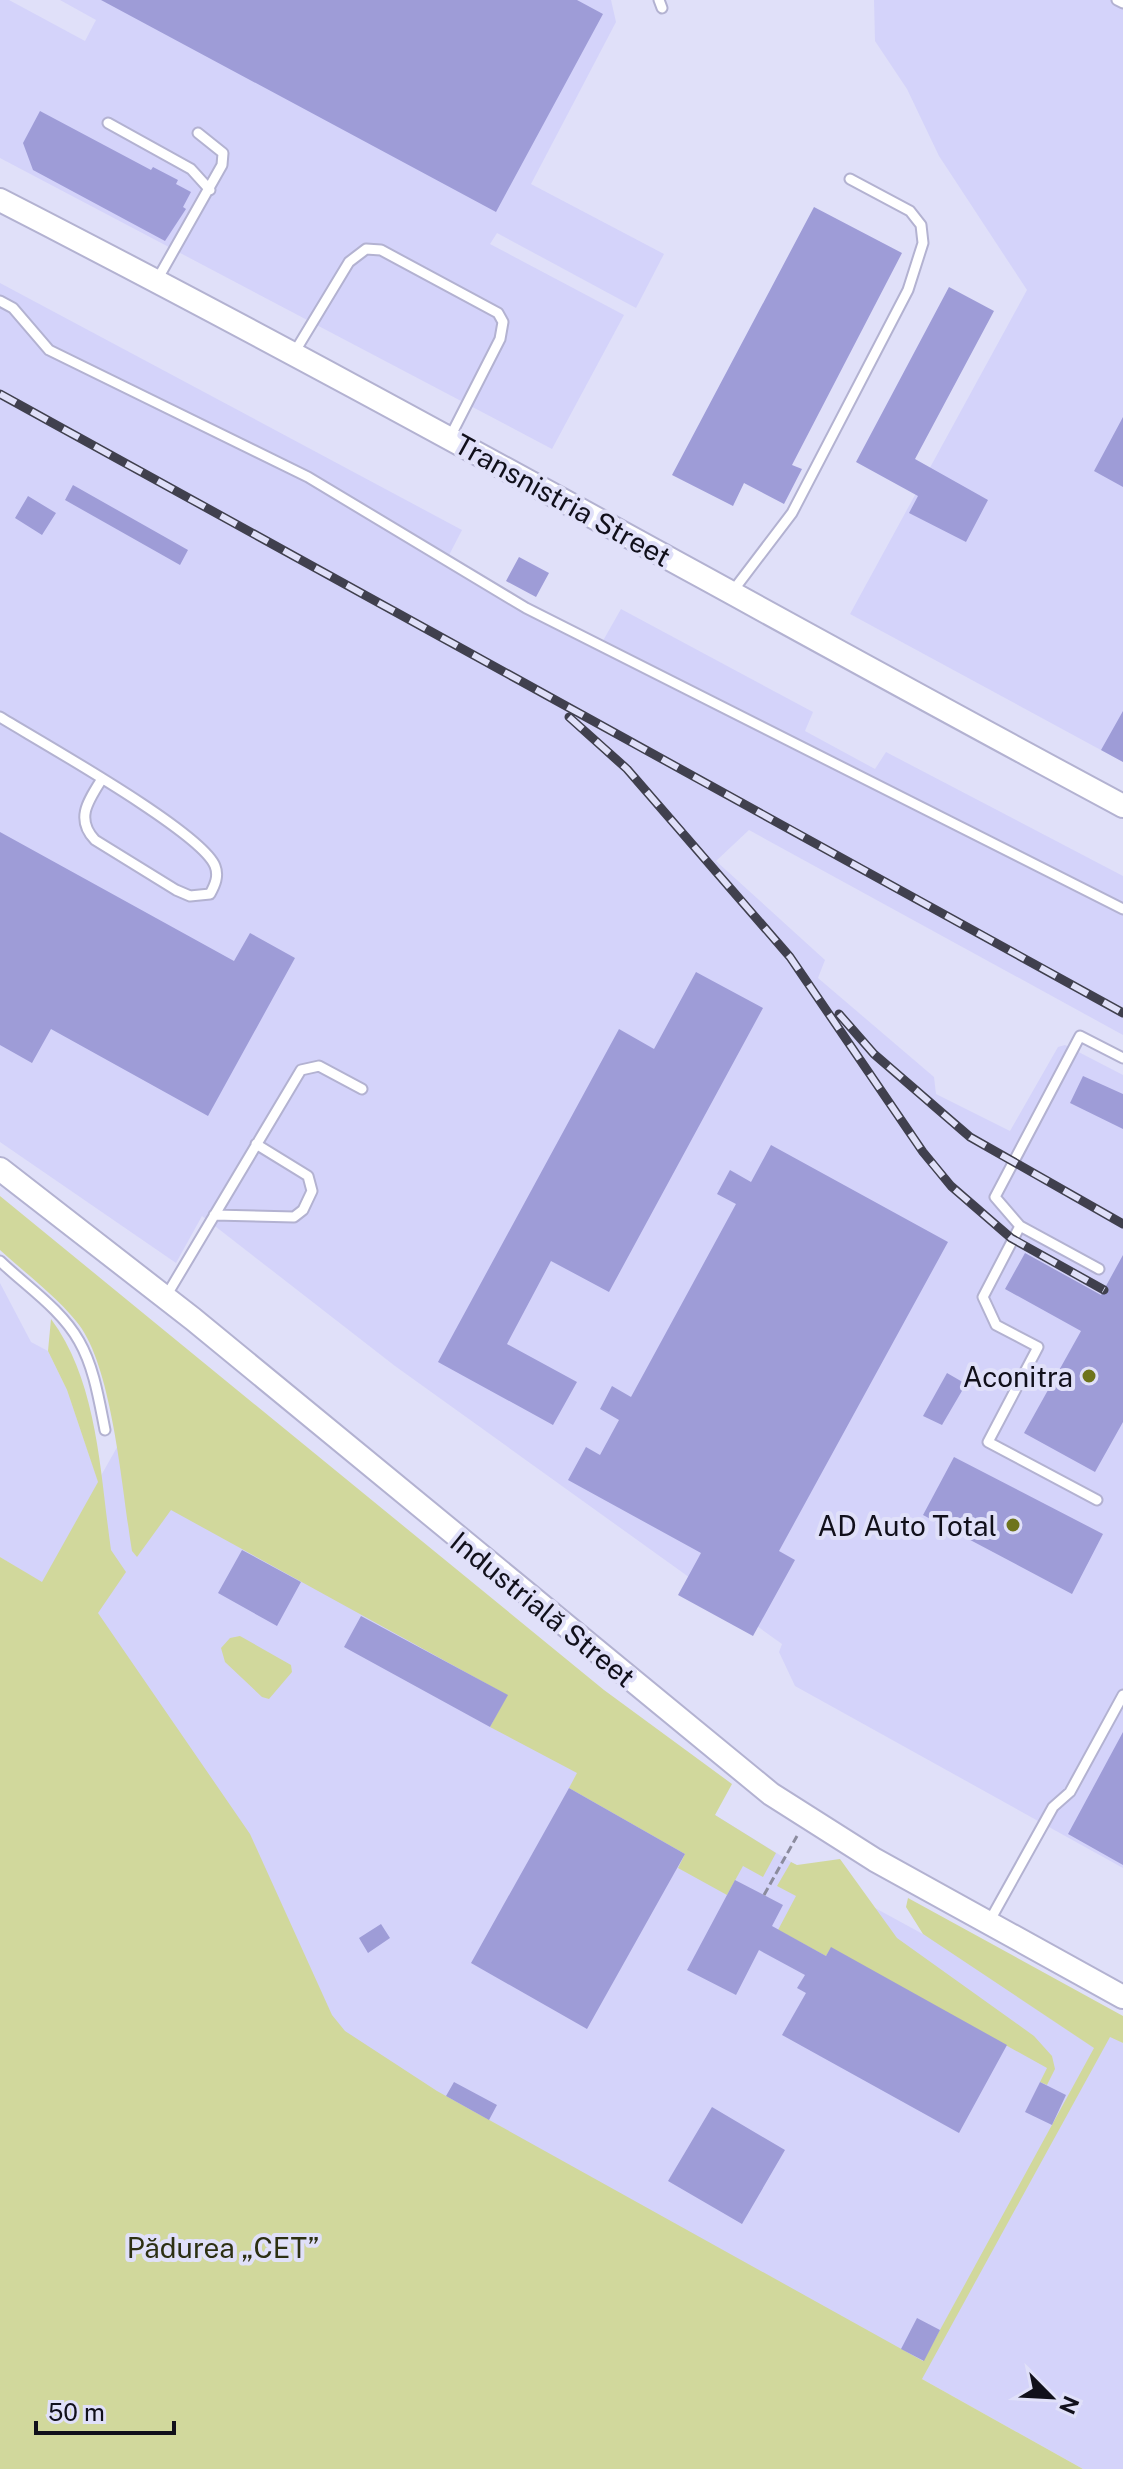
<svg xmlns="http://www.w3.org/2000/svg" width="1123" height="2469" viewBox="0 0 1123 2469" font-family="'Public Sans',sans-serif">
<rect width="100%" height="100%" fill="#e0e0f9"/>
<path fill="#d4d3fa" d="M 0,0 L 9,0 L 85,41 L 96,20 L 60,0 L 611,0 L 616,22 L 531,184 L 664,254 L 636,308 L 497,233 L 490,244 L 624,315 L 552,449 L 0,158 Z
M 874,0 L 1123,0 L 1123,762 L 850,614 L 1027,290 L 939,156 L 907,89 L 875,41 Z
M 0,283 L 462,530 L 446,561 L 531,616 L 600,646 L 621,609 L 813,712 L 805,731 L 875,769 L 886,752 L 1123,876 L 1123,1035 L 749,830 L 716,861 L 825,960 L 818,978 L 934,1077 L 936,1094 L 1010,1131 L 1058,1047 L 1065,1045 L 1123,1075 L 1123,1868 L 795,1686 L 779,1652 L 782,1644 L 395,1366 L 202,1216 L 176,1263 L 0,1142 Z
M 0,1283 L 31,1342 L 48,1351 L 67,1390 L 98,1481 L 169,1355 L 715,1815 L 796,1865 L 1123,2043 L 1123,2469 L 1083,2469 L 323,2044 L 42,1583 L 0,1557 Z"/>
<path fill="#d1d89c" d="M 0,1196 L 604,1690 L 732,1784 L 715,1815 L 776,1853 L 763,1877 L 743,1866 L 727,1895 L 678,1868 L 685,1854 L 569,1788 L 577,1773 L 490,1727 L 507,1695 L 171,1510 L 137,1557 L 132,1551 C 122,1492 113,1364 76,1321 C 55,1295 25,1273 0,1250 Z
M 51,1319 C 98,1382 100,1473 111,1550 L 126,1572 L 98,1613 L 250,1834 L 332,2015 L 345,2031 L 437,2091 L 923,2361 L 1094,2048 L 923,1934 L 906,1907 L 908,1898 L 1123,2016 L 1123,2043 L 1110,2037 L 922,2379 L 1083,2469 L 0,2469 L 0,1557 L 42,1582 L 98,1482 L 67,1390 L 48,1351 Z
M 240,1636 L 291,1665 L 292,1672 L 269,1699 L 262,1697 L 225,1662 L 221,1648 L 230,1638 Z
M 840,1859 L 897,1938 L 1034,2036 L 1052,2056 L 1055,2069 L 1047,2085 L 1040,2082 L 1047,2068 L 831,1948 L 826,1956 L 778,1930 L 796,1896 L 777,1886 L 791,1862 L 797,1865 Z"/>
<path fill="#9e9cd7" d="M 101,0 L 577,0 L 603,14 L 496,212 Z
M 40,111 L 151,170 L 153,167 L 178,180 L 176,184 L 191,192 L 183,207 L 186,209 L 165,241 L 33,170 L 23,143 Z
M 814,207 L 902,253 L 792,465 L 802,469 L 784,504 L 744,483 L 733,506 L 672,475 Z
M 949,287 L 994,311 L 915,459 L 988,500 L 966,542 L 909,513 L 918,496 L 856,462 Z
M 1123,417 L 1123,487 L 1094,471 Z
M 73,485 L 188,550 L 180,565 L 65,500 Z
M 28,496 L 56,513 L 42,535 L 15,518 Z
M 519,557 L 549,573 L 536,597 L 506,581 Z
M 1123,711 L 1123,762 L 1101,750 Z
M 0,832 L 234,961 L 250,933 L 295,958 L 208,1116 L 51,1029 L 32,1063 L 0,1045 Z
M 696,972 L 763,1008 L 609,1292 L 551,1261 L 507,1344 L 577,1382 L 553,1425 L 438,1362 L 619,1029 L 654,1049 Z
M 1083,1076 L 1123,1094 L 1123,1129 L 1070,1103 Z
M 771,1145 L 948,1242 L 779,1551 L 795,1560 L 753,1636 L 678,1595 L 701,1553 L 568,1480 L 586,1447 L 600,1455 L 619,1420 L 600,1409 L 612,1386 L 631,1397 L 736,1204 L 717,1194 L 730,1170 L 751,1182 Z
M 1025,1253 L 1101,1295 L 1123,1255 L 1123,1422 L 1095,1472 L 1024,1433 L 1081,1331 L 1005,1289 Z
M 947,1373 L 966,1384 L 942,1425 L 923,1416 Z
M 954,1457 L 1103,1534 L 1072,1594 L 923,1515 Z
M 242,1550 L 301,1582 L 277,1626 L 218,1593 Z
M 361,1616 L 508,1695 L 490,1727 L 344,1647 Z
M 1123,1732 L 1123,1865 L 1068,1834 Z
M 569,1788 L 685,1854 L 587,2029 L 471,1963 Z
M 735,1880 L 783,1905 L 772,1926 L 826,1956 L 831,1947 L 1007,2045 L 959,2133 L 782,2035 L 806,1993 L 797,1988 L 805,1975 L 759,1950 L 736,1995 L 687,1970 Z
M 381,1924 L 390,1938 L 368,1953 L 359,1938 Z
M 454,2082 L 497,2105 L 489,2120 L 446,2096 Z
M 1040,2082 L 1066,2095 L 1052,2125 L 1025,2112 Z
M 712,2107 L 785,2150 L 742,2224 L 668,2181 Z
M 917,2318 L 940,2330 L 924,2361 L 901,2349 Z"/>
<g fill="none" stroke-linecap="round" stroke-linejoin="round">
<g stroke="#b3b2d1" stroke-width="13">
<path id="service" d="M 659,0 L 662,8
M 1117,0 L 1123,3
M 108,123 L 191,169 L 210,190
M 157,280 L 222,165 L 223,153 L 198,133
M 0,301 L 13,308 L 49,350 L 308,477 L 526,608 L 1123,909
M 294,353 L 349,262 L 366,249 L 381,250 L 498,313 L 503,322 L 500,339 L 450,437
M 732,592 L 792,513 L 908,290 L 923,243 L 921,225 L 910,211 L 850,179
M 0,717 C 39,741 202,832 215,866 C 219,876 215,885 210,894 L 190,896 L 176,890 L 95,840 C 75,819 88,801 102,779
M 214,1215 L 294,1217 L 303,1210 L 312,1191 L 308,1176 L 256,1144
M 1020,1226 L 1099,1269
M 0,1261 C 26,1286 61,1309 79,1341 C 94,1367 99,1400 105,1430
M 165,1298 L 301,1070 L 319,1066 L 362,1089
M 1097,1500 L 988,1442 L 1038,1347 L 996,1325 L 983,1297 L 1020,1226 L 995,1197 L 1080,1036 L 1123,1058
M 989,1922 L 1053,1807 L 1070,1792 L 1123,1695"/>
</g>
<g stroke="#b3b2d1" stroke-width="26">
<path id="tertiary" d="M 0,200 C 379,394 748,605 1123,806
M 0,1169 L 193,1319 L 771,1794 L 875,1860 L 1123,1997"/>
</g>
<path stroke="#8b8b9e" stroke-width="3" stroke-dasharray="8 4" stroke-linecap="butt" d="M 764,1895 L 797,1836"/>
<use href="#service" stroke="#fff" stroke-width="9"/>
<use href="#tertiary" stroke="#fff" stroke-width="22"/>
<g stroke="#40404e" stroke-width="9">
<path id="rail" d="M 0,394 L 1123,1013
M 569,717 L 627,769 L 790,957 L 923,1152 L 951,1186 L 1011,1238 L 1104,1290
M 839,1014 L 874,1054 L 970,1137 L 1123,1224"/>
</g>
<use href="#rail" stroke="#e0e0f9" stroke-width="6" stroke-dasharray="18" stroke-linecap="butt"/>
</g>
<g fill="#6e741c" stroke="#e0e0f9" stroke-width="3">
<circle cx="1089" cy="1376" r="8"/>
<circle cx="1013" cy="1525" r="8"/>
</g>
<g text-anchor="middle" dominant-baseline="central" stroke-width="8" stroke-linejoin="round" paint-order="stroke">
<g font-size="28" fill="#11101b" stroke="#e0e0f9">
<text transform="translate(563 500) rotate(29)">Transnistria Street</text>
<text transform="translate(543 1609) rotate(39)">Industrială Street</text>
</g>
<g font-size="28" fill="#11101b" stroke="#e0e0f9" text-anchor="end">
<text x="1073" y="1376">Aconitra</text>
<text x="997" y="1525">AD Auto Total</text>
</g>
<g font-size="28" fill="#2c2f12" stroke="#e0e0f9">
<text x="223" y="2247">Pădurea „CET”</text>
</g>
</g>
<g transform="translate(1051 2397) rotate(114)" stroke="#e0e0f9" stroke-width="6" paint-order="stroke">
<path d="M0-6L14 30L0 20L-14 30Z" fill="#11101b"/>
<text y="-12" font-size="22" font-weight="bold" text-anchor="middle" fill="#11101b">N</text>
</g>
<path d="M36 2421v12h138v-12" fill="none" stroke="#11101b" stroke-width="4"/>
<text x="48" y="2421" font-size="24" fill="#11101b" stroke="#e0e0f9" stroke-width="6" paint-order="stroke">50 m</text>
</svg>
